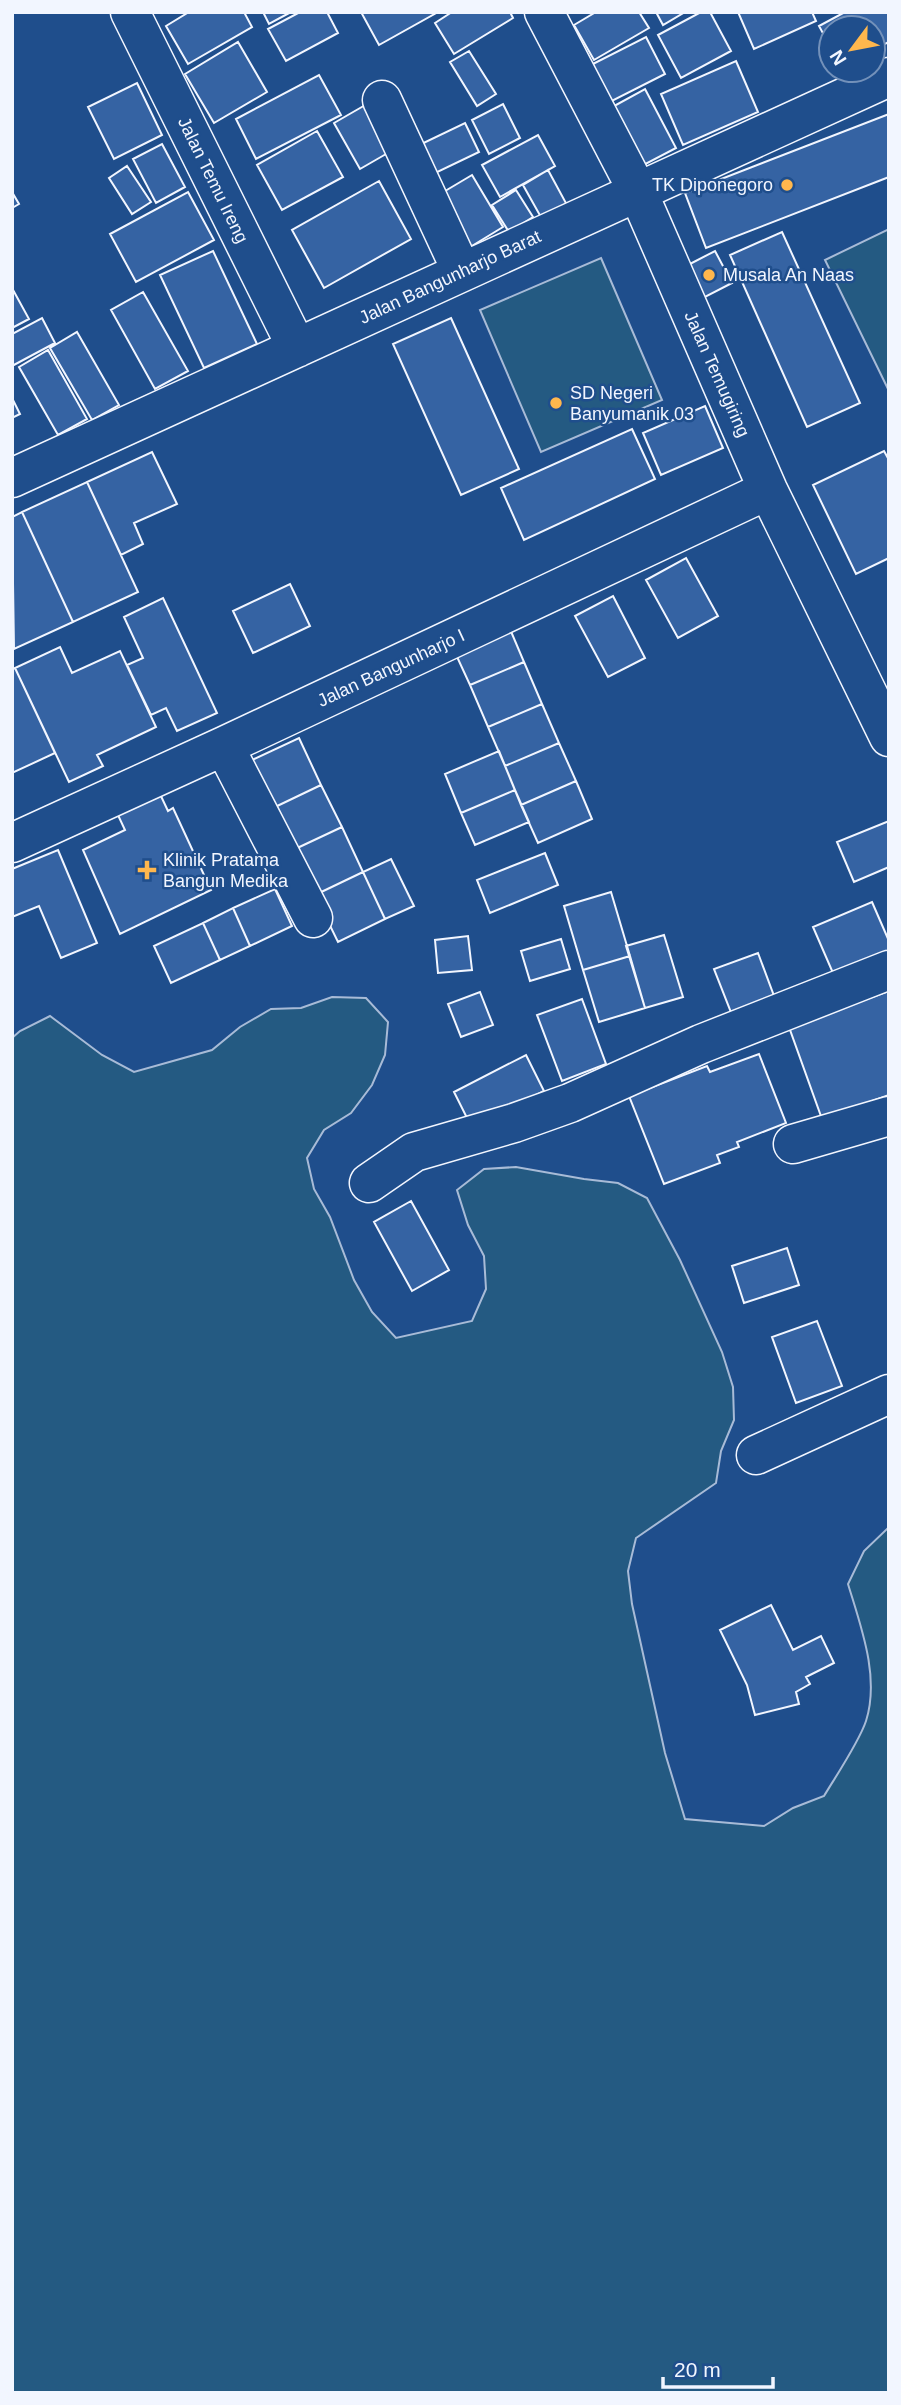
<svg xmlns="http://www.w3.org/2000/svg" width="901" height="2405" viewBox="0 0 901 2405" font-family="Helvetica,sans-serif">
<rect width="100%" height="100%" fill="#1f4e8c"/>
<path fill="#245a82" stroke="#a8bbd7" stroke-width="2" d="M 889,229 L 889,391 L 825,260 Z
M 601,258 L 662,400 L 541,452 L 480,310 Z
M 332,997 L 366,998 L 388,1022 L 385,1055 L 372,1085 L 351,1113 L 324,1130 L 307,1158 L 314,1189 L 330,1217 L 354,1280 L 372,1312 L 396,1338 L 472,1321 L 486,1289 L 484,1256 L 468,1225 L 457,1190 L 484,1169 L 516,1167 L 584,1179 L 618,1183 L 647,1198 L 680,1260 L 722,1352 L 733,1387 L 734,1420 L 721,1451 L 716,1483 L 636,1538 L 628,1571 L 632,1604 L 665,1753 L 685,1819 L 764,1826 L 793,1808 L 824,1796 C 836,1776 859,1742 866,1721 C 880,1677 861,1627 848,1584 L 864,1551 L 889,1527 L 889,2393 L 12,2393 L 12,1038 L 20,1031 L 50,1016 L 102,1055 L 134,1072 L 212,1050 L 240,1027 L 271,1009 L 301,1008 Z"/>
<path fill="#3563a3" stroke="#f2f6ff" stroke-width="2" d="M 189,12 L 244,12 L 252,27 L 188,64 L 166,26 Z
M 263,12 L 291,12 L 269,24 Z
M 300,12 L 327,12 L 338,33 L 286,61 L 268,29 Z
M 361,12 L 438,12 L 379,45 Z
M 452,12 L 510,12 L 513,18 L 454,54 L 435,23 Z
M 596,12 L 639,12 L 649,28 L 594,60 L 574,25 Z
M 656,12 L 685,12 L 663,25 Z
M 701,12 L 710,12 L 731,51 L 681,78 L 658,35 Z
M 738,12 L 812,12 L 816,21 L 754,49 Z
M 845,12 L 889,12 L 889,42 L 873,50 L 873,28 L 831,28 L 831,48 L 819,26 Z
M 646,37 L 665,74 L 600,107 L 581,70 Z
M 238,42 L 267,92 L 214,123 L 185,74 Z
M 469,51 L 496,94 L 477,106 L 450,62 Z
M 736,61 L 758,112 L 683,145 L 661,94 Z
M 319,75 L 341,115 L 256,159 L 236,119 Z
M 137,83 L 162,135 L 114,159 L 88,107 Z
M 645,89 L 676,148 L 636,169 L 605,111 Z
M 367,104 L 393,150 L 360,169 L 334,123 Z
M 503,104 L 520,138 L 489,154 L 472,120 Z
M 889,114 L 889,177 L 706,248 L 685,193 Z
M 465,123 L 479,152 L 427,177 L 413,148 Z
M 317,131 L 343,177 L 282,210 L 257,165 Z
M 538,135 L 555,166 L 500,197 L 482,165 Z
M 162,144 L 185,187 L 156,203 L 133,159 Z
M 127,166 L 151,202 L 132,214 L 109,178 Z
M 548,170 L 567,205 L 542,219 L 523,185 Z
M 472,175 L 503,227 L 462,252 L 430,200 Z
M 379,181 L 411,239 L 324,288 L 292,230 Z
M 516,190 L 533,217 L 509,232 L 492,205 Z
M 12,192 L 19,204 L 12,208 Z
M 188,192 L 214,240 L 136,282 L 110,234 Z
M 782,232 L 860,403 L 807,427 L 730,255 Z
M 213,251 L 257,344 L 204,368 L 160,275 Z
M 715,251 L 732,283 L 703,298 L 686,266 Z
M 12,288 L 29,319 L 12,328 Z
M 143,292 L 188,371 L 155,389 L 111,310 Z
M 42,318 L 55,343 L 12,366 L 12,334 Z
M 451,318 L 519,469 L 461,495 L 393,344 Z
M 77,332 L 119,405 L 92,420 L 50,348 Z
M 48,350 L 87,419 L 58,435 L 19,367 Z
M 12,398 L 20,414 L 12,418 Z
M 705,406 L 723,448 L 661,475 L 643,433 Z
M 632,429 L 655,479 L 524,540 L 501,488 Z
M 884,451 L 889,460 L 889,558 L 856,574 L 813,485 Z
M 152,452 L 177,504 L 134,523 L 143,544 L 121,555 L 87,482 Z
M 87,482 L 138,592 L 73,622 L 22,512 Z
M 22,512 L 73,622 L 14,649 L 12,517 Z
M 686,558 L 718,616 L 678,638 L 646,580 Z
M 290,584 L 310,626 L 253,653 L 233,611 Z
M 613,596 L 645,658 L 608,677 L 575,616 Z
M 163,598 L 217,713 L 177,731 L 166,708 L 151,715 L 127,665 L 143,658 L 124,617 Z
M 507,622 L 524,662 L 470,685 L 452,646 Z
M 60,647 L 72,673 L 120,651 L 156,727 L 97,755 L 103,766 L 69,782 L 15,668 Z
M 524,662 L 542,704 L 488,727 L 470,685 Z
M 15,668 L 55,753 L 12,773 L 12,669 Z
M 542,704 L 559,743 L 505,766 L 488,727 Z
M 299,738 L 321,785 L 273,808 L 250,761 Z
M 559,743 L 576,781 L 521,805 L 505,766 Z
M 499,751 L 515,790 L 461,813 L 445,774 Z
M 576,781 L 592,819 L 538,843 L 521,805 Z
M 321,785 L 342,827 L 293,850 L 273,808 Z
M 515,790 L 529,822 L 475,845 L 461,813 Z
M 160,794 L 168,811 L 173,808 L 211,890 L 120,934 L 83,850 L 125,830 L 117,813 Z
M 889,821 L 889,867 L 854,882 L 837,842 Z
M 342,827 L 363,872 L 315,895 L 293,850 Z
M 58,850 L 97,943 L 61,958 L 39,906 L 12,917 L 12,869 Z
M 545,853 L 558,885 L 490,913 L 477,880 Z
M 391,859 L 414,906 L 385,919 L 363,872 Z
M 363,872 L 385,919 L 338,942 L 315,895 Z
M 275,889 L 292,926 L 250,946 L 233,908 Z
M 611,892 L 630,956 L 583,970 L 564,906 Z
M 872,902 L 889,941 L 889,958 L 836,980 L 813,927 Z
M 233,908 L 250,946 L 220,960 L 203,923 Z
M 203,923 L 220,960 L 171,983 L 154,946 Z
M 664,935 L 683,997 L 645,1008 L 626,946 Z
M 468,936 L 472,970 L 438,973 L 435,940 Z
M 561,939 L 570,969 L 530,981 L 521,951 Z
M 758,953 L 777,1004 L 734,1020 L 714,969 Z
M 630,956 L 645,1008 L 599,1022 L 583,970 Z
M 889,991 L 889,1095 L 822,1119 L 789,1027 Z
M 480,992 L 493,1025 L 461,1037 L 448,1004 Z
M 582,999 L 606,1064 L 562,1081 L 537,1015 Z
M 759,1054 L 786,1123 L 737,1142 L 739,1147 L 717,1155 L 720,1163 L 664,1184 L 629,1096 L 707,1066 L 710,1072 Z
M 526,1055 L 544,1091 L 472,1128 L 454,1092 Z
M 411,1201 L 449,1270 L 412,1291 L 374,1222 Z
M 787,1248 L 799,1285 L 744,1303 L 732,1266 Z
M 817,1321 L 842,1386 L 796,1403 L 772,1337 Z
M 771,1605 L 793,1650 L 821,1636 L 834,1663 L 806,1677 L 810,1684 L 796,1692 L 799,1704 L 755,1715 L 747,1685 L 720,1630 Z"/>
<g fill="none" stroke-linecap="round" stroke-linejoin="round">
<g stroke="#f2f6ff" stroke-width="41">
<path id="minor" d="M 130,12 L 297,348
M 544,12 L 637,190 L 768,490 L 889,737
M 382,100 L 462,272
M 12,478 L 889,77
M 224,746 L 313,918
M 12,843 L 224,746 L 768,490
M 793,1144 L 889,1116
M 369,1183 L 414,1152 L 514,1123 L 570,1103 L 701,1044 L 889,970
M 756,1455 L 889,1394"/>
</g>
<use href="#minor" stroke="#1f4e8c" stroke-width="38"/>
</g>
<g fill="#ffb74d" stroke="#1f4e8c" stroke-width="2.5">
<circle cx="787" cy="185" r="7"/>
<circle cx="709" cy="275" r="7"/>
<circle cx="556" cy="403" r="7"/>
<path d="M143.5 859.5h7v7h7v7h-7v7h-7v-7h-7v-7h7z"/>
</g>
<g text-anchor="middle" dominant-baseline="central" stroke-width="5" stroke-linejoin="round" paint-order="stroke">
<g font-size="18" fill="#f2f6ff" stroke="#1f4e8c">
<text transform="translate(213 180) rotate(64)">Jalan Temu Ireng</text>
<text transform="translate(450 277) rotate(-25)">Jalan Bangunharjo Barat</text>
<text transform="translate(717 374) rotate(66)">Jalan Temugiring</text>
<text transform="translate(391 668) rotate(-25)">Jalan Bangunharjo I</text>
</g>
<g font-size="18" fill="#f2f6ff" stroke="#1f4e8c" text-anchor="start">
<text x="773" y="185" text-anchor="end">TK Diponegoro</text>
<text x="723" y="275">Musala An Naas</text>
<text x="570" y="393">SD Negeri<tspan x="570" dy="21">Banyumanik 03</tspan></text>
<text x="163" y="860">Klinik Pratama<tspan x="163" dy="21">Bangun Medika</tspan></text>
</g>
</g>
<rect width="901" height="2405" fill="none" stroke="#f2f6ff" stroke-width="28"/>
<g transform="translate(852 49) rotate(238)"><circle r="33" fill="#1f4e8c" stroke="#7391ba" stroke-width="2"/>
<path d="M0-5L12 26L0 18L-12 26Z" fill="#ffb74d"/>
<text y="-10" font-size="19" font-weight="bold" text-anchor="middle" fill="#f2f6ff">N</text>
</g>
<path d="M663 2377v10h110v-10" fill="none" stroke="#f2f6ff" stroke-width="3.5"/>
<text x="674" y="2377" font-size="21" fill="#f2f6ff" stroke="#1f4e8c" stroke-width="5" paint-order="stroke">20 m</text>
</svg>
